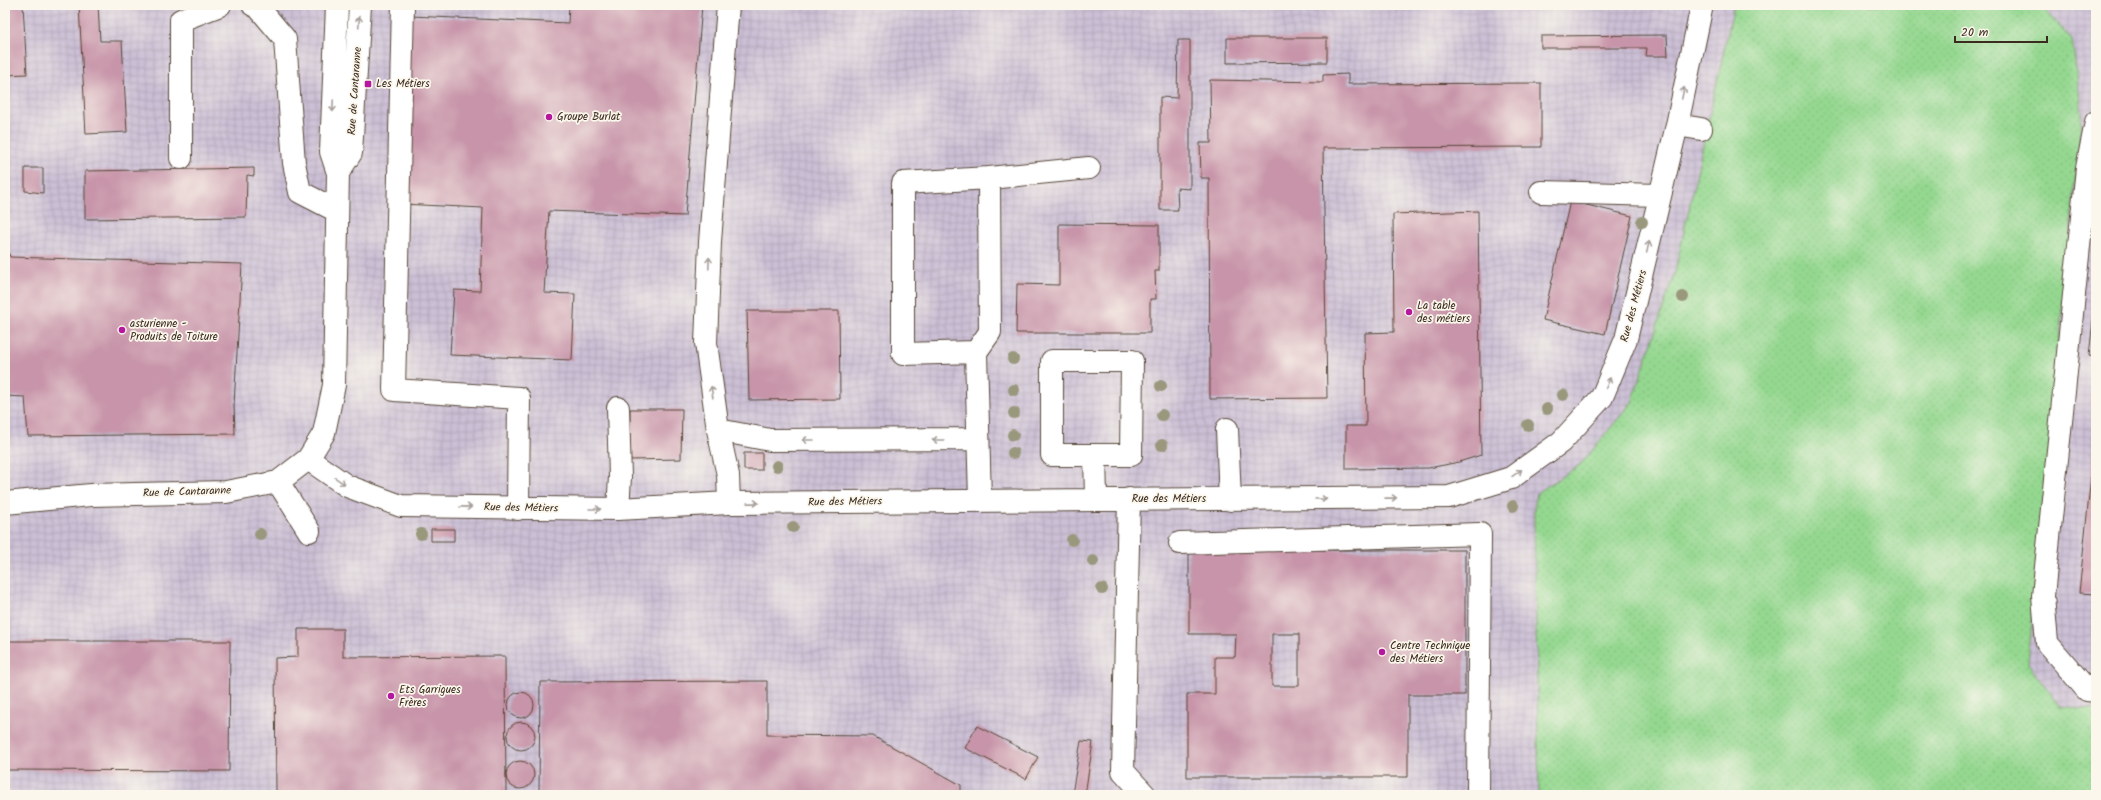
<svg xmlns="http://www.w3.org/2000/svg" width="2101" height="800" viewBox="0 0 2101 800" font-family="Kalam,sans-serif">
<defs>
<pattern id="industrial-grid" width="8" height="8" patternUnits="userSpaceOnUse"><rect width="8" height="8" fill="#cbbfd5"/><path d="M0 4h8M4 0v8" fill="none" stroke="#afa4b6"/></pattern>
<pattern id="grass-dots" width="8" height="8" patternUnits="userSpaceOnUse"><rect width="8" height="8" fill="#94d890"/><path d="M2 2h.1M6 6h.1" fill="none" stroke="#80ba7c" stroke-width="1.8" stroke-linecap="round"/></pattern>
</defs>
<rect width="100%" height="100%" fill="#fbf7ec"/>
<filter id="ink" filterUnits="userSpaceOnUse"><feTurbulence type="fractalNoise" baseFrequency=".025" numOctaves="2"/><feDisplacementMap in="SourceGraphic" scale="8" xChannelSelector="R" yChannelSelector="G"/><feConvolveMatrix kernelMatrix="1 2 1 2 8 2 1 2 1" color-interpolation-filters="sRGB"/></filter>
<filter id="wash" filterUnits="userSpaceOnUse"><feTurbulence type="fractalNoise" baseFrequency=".012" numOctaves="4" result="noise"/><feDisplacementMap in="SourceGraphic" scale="16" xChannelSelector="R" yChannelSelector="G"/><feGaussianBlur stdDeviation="0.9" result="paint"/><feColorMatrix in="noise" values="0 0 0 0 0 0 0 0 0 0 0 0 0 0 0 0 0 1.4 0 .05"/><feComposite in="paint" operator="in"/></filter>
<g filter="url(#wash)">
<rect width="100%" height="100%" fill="#f0e8ce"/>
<path fill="url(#industrial-grid)" d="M 5,5 L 2096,5 L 2096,795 L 5,795 Z"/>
<path fill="url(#grass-dots)" stroke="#688157" d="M 1734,5 L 2041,5 L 2072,40 L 2082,113 L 2028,663 L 2060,706 L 2096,710 L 2096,795 L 1539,795 L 1534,510 L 1537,493 L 1581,464 L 1632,402 L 1675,272 Z"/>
<g id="blocks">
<path fill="#c794a9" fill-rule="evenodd" d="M 5,5 L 23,5 L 27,74 L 5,75 Z
M 79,5 L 98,5 L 100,41 L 122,41 L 127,132 L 86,134 Z
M 569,5 L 702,5 L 685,216 L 549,211 L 544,293 L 575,294 L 572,360 L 450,355 L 454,290 L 480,291 L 483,208 L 401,204 L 410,16 L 568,23 Z
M 1667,35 L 1668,56 L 1646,56 L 1647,48 L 1541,48 L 1541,36 Z
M 1227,38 L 1327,38 L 1327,62 L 1227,63 Z
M 1178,40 L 1190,40 L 1190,189 L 1177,188 L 1178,210 L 1160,210 L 1160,97 L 1177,98 Z
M 1348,74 L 1348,84 L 1541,83 L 1541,147 L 1323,148 L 1327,398 L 1210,399 L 1209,178 L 1201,178 L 1200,143 L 1211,143 L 1210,80 L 1323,82 L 1323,75 Z
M 25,168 L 43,168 L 43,193 L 25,191 Z
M 254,168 L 254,176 L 247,175 L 246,217 L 85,219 L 85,171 Z
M 1570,201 L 1632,216 L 1605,334 L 1543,320 Z
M 1478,211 L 1481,455 L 1459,462 L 1429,468 L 1346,469 L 1346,426 L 1366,426 L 1365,333 L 1394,332 L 1393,214 Z
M 1059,224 L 1159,225 L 1159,271 L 1155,271 L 1156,299 L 1150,299 L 1150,333 L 1016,333 L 1017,284 L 1059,285 Z
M 5,251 L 8,251 L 10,257 L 242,264 L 234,405 L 235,434 L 28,436 L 25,397 L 5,396 Z
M 2095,302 L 2096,302 L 2096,357 L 2089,356 Z
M 747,311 L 839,311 L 840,399 L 749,400 Z
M 630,409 L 682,409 L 681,459 L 630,460 Z
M 2095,437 L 2096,437 L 2096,594 L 2079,593 Z
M 744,453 L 762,453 L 762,470 L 744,470 Z
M 431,529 L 454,529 L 454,541 L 431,541 Z
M 1189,550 L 1465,550 L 1465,695 L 1408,695 L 1408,777 L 1187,777 L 1187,694 L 1215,694 L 1215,657 L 1235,657 L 1236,634 L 1189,634 ZM 1272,634 L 1299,634 L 1299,686 L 1272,686 Z
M 298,629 L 343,629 L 343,657 L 505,656 L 506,795 L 276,795 L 275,658 L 298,657 Z
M 5,641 L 230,641 L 229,771 L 5,770 Z
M 767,681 L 767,735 L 873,736 L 961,785 L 961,795 L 539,795 L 540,682 Z
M508 705a13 13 0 1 1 26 0a13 13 0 1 1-26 0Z
M507 736a14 14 0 1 1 28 0a14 14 0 1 1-28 0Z
M 977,726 L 1038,757 L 1026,779 L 965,748 Z
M 1081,741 L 1093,742 L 1085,795 L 1074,795 L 1072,794 Z
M506 775a14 14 0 1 1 28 0a14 14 0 1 1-28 0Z"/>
</g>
</g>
<g filter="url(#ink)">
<use href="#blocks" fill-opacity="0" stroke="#564638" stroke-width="1"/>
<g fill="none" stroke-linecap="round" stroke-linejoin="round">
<g stroke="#564638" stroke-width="24">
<path id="minor" d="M 253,5 L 258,7 L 285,39 L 294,163 L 300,192 L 337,211
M 403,5 L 394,390 L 519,398 L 518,509
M 728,5 L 710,242 L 706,343 L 718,430 L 770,440 L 977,439
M 2096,122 L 2087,168 L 2043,596 L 2047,643 L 2087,690 L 2096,691
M 1677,125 L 1701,129
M 181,158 L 181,20 L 220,5
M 338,173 L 351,153 L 360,5
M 989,178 L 1089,168
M 1541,192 L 1660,195
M 976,352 L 990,332 L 989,178 L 903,183 L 903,354 L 976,352 L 980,500
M 1052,361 L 1132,361 L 1131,455 L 1052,455 Z
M 1227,429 L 1230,500
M 718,430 L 728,475 L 729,503
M 1095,455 L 1096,499
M 308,459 L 347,486 L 401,506 L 618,509 L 729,503 L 1449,497 L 1511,478 L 1561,442 L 1602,397 L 1626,339 L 1677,125 L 1702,5
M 278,482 L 309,531
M 1129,499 L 1123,771 L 1145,795
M 5,503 L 91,495 L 226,492 L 278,482 L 308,459 L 324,433 L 334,385 L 338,173 L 331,152 L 337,5
M 618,509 L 620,477 L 618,408
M 1180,543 L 1480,534 L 1478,795"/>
</g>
<use href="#minor" stroke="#fff" stroke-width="22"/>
</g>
<g fill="#99987d">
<circle cx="1642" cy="222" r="6"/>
<circle cx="1683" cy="297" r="6"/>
<circle cx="1013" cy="359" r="6"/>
<circle cx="1161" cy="386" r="6"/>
<circle cx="1014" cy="390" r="6"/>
<circle cx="1563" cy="395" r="6"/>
<circle cx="1547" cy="409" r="6"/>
<circle cx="1014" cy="413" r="6"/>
<circle cx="1162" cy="415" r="6"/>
<circle cx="1528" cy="425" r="6"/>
<circle cx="1013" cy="435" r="6"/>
<circle cx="1162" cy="445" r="6"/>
<circle cx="1013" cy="453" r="6"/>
<circle cx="777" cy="466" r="6"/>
<circle cx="1513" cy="506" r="6"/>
<circle cx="793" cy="527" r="6"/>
<circle cx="260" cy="534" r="6"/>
<circle cx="421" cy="534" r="6"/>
<circle cx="1072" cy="540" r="6"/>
<circle cx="1093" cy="561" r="6"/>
<circle cx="1102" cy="589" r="6"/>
</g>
<defs><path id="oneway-shaft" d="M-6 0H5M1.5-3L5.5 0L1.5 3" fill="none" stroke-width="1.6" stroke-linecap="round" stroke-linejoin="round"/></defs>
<g stroke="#a79f9a">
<use href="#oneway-shaft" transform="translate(359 22) rotate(-87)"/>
<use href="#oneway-shaft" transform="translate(1683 93) rotate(-78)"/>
<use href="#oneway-shaft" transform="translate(333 106) rotate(92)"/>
<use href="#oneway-shaft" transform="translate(1648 247) rotate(-77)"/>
<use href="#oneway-shaft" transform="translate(709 263) rotate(-88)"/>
<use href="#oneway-shaft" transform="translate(1608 383) rotate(-67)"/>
<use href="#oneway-shaft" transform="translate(712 392) rotate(-98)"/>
<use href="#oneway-shaft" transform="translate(808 440) rotate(180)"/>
<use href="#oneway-shaft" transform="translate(938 440) rotate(180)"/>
<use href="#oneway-shaft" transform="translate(1517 473) rotate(-35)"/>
<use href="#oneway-shaft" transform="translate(340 481) rotate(34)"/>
<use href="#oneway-shaft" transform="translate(1391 498) rotate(-1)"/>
<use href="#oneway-shaft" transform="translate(1321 499)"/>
<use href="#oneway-shaft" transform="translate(753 503) rotate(-1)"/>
<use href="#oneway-shaft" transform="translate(466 507) rotate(1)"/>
<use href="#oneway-shaft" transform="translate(595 509)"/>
</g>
</g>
<g fill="#b5179e" stroke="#fbf7ec" stroke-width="1.5">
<rect x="364" y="80" width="8" height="8" rx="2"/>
<circle cx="549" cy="117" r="4"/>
<circle cx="1409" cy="312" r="4"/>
<circle cx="122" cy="330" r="4"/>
<circle cx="1382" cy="652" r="4"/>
<circle cx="391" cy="696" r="4"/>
</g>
<g text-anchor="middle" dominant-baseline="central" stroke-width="3.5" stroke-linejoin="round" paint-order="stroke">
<g font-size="11" fill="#3b2a1e" stroke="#fbf7ec" text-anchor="start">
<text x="376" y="84">Les Métiers</text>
<text x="557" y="117">Groupe Burlat</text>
<text x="1417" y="306">La table<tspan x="1417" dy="13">des métiers</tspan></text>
<text x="130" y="324">asturienne -<tspan x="130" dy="13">Produits de Toiture</tspan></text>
<text x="1390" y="646">Centre Technique<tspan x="1390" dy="13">des Métiers</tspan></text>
<text x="399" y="690">Ets Garrigues<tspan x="399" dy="13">Frères</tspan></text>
</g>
<g font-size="11" fill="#3b2a1e" stroke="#fbf7ec">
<text transform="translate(355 91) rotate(-86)">Rue de Cantaranne</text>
<text transform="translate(1634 306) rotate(-75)">Rue des Métiers</text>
<text transform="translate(187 492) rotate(-2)">Rue de Cantaranne</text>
<text x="1169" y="499">Rue des Métiers</text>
<text transform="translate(845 502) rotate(-1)">Rue des Métiers</text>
<text transform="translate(521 508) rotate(1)">Rue des Métiers</text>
</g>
</g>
<rect width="2101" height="800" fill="none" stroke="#fbf7ec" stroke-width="20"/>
<path d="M1955 36v6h92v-6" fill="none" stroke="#3b2a1e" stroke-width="2"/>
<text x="1961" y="36" font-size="12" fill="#3b2a1e" stroke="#fbf7ec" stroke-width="3" paint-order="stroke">20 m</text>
</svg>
